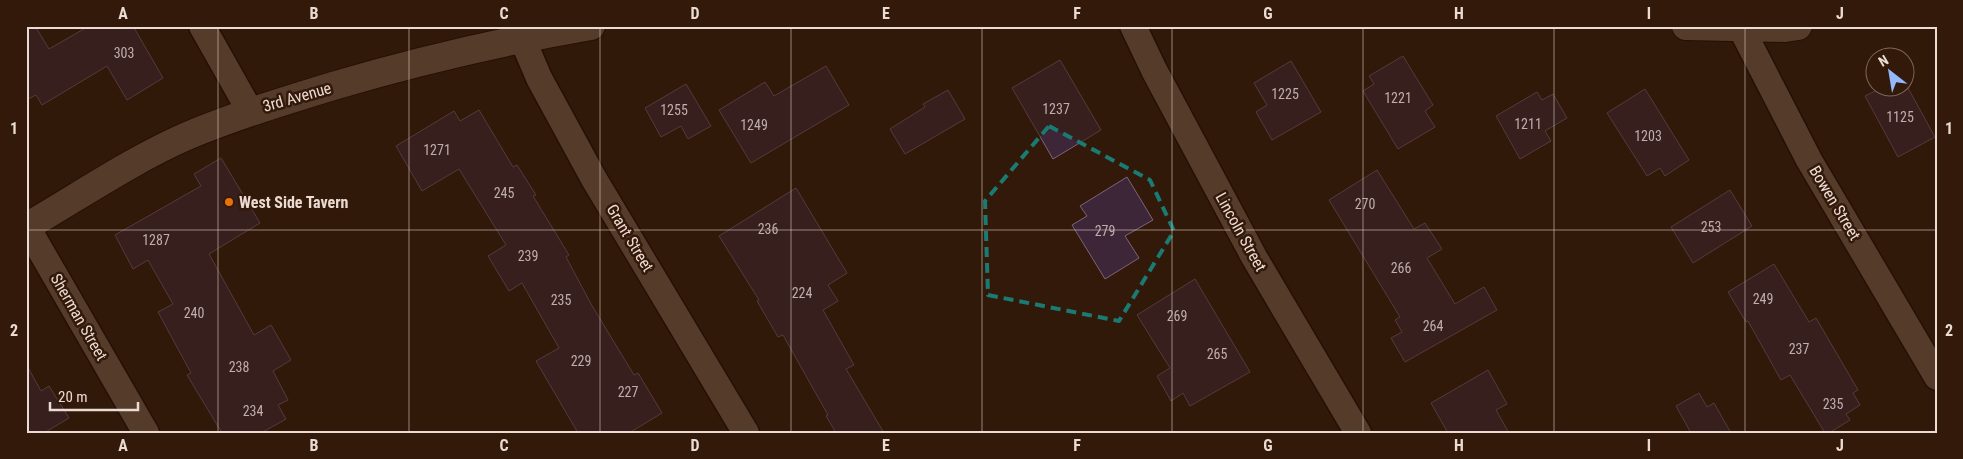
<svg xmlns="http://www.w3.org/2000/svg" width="1963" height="459" viewBox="0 0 1963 459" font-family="'Roboto Condensed',sans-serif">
<rect width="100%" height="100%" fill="#32190a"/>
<path fill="#3e2639" stroke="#7f6378" d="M 26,26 L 35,26 L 49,49 L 89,26 L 133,26 L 163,78 L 127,100 L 107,66 L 42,105 L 36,95 L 26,100 Z
M 1403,56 L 1433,105 L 1425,111 L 1435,127 L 1398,149 L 1363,91 L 1374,84 L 1369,76 Z
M 1060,60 L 1101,130 L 1053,159 L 1012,88 Z
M 1291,61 L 1321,112 L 1272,140 L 1256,112 L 1267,105 L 1254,83 Z
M 826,66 L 849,105 L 751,163 L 719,110 L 765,82 L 774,96 Z
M 686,84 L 711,126 L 688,139 L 681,126 L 661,137 L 645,108 Z
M 1881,88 L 1908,88 L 1935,137 L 1898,157 L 1865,96 Z
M 1645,89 L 1689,160 L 1665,176 L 1660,168 L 1647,176 L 1607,113 Z
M 948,90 L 965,119 L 905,154 L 890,129 L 925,107 L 923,104 Z
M 1537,92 L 1542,100 L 1553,94 L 1567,118 L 1545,131 L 1551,141 L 1520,159 L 1496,116 Z
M 479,110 L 513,167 L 517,165 L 536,195 L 533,196 L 569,255 L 566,257 L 591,304 L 634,375 L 638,373 L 662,413 L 629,433 L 578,433 L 536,361 L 559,348 L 522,283 L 509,291 L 488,256 L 506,245 L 459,169 L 422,191 L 396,146 L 454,111 L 460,121 Z
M 221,158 L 260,223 L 209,254 L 254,335 L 271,325 L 291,360 L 273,371 L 288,400 L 278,405 L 286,419 L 261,433 L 222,433 L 187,375 L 191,373 L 158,312 L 173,304 L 148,260 L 133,269 L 115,235 L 201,186 L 194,174 Z
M 1377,170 L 1414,229 L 1425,223 L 1442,249 L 1427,258 L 1455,304 L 1484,287 L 1497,310 L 1405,362 L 1391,338 L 1402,332 L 1395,320 L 1400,317 L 1329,200 Z
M 1127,177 L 1153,220 L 1125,236 L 1139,258 L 1105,279 L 1072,225 L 1087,216 L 1080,206 Z
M 796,188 L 847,273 L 828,285 L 838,301 L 823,310 L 854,365 L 846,369 L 884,433 L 836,433 L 826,416 L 828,415 L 783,335 L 778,337 L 757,301 L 759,300 L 719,236 Z
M 1730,190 L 1752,226 L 1693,263 L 1671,227 Z
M 1774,264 L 1809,322 L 1816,318 L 1858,390 L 1853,393 L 1860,405 L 1846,414 L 1850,420 L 1829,433 L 1825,433 L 1790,375 L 1781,380 L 1748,321 L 1746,322 L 1728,292 Z
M 1195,279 L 1250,372 L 1190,406 L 1183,393 L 1171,401 L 1157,376 L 1170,368 L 1137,315 Z
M 26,364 L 41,391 L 49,386 L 69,418 L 44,433 L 26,433 Z
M 1488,370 L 1507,404 L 1496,410 L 1509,433 L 1448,433 L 1431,403 Z
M 1699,393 L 1707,407 L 1714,403 L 1731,433 L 1691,433 L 1676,406 Z"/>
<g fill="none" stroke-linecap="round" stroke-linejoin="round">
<g stroke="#180400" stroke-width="29">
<path id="street" d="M 202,26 L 250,111
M 1133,26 L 1154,70 L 1254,257 L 1358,433
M 1740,26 L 1809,160 L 1937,377
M 522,38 L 539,78 L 594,179 L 746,433
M 27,227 L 146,433"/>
</g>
<g stroke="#180400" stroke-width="30">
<path id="secondary" d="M 1686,26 L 1785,28 L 1798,26
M 26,227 C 78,197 132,160 187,136 C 235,116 284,101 333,86 C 418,61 503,41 591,26"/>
</g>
<use href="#street" stroke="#826453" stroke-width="26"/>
<use href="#secondary" stroke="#826453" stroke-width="28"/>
</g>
<path d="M0 0H1963V459H0ZM 1049,126 L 1150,180 L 1174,231 L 1119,321 L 988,295 L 985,201 Z" fill="#32190a" fill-opacity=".55" fill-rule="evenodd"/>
<path fill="none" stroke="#1a7b73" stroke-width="4" stroke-dasharray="10 6" stroke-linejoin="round" d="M 1049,126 L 1150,180 L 1174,231 L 1119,321 L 988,295 L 985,201 Z"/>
<path fill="none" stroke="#ecdbd2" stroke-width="1" stroke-opacity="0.55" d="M 218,26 L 218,433M 409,26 L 409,433M 600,26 L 600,433M 791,26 L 791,433M 982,26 L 982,433M 1172,26 L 1172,433M 1363,26 L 1363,433M 1554,26 L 1554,433M 1745,26 L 1745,433M 26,230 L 1937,230"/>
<circle fill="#e8710a" stroke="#32190a" stroke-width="2" cx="229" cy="202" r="5"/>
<g text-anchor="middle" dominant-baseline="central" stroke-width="5" stroke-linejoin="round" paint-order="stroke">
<g font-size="14" fill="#c0aeac">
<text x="124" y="53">303</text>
<text x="1285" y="94">1225</text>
<text x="1398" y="98">1221</text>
<text x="1056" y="109">1237</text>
<text x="674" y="110">1255</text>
<text x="1900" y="117">1125</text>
<text x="1528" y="124">1211</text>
<text x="754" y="125">1249</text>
<text x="1648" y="136">1203</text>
<text x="437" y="150">1271</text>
<text x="504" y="193">245</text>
<text x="1365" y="204">270</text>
<text x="1711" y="227">253</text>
<text x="768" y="229">236</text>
<text x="1105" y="231">279</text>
<text x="156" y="240">1287</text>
<text x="528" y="256">239</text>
<text x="1401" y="268">266</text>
<text x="802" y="293">224</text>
<text x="1763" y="299">249</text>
<text x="561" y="300">235</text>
<text x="194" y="313">240</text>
<text x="1177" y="316">269</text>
<text x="1433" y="326">264</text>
<text x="1799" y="349">237</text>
<text x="1217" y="354">265</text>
<text x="581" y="361">229</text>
<text x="239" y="367">238</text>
<text x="628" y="392">227</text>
<text x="1833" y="404">235</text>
<text x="253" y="411">234</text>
</g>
<g font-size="16" fill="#ecdbd2" stroke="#32190a">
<text transform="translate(297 97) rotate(-16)">3rd Avenue</text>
<text transform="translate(1835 203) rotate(59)">Bowen Street</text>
<text transform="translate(1241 232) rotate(61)">Lincoln Street</text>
<text transform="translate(630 238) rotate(59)">Grant Street</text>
<text transform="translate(79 317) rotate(60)">Sherman Street</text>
</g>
<g font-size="16" font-weight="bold" fill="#ecdbd2" stroke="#32190a" text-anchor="start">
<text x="239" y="202">West Side Tavern</text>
</g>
</g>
<rect width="1963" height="459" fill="none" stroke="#32190a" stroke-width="55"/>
<g transform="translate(1890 72) rotate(329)"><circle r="24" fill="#32190a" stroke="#7c675a"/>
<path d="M0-4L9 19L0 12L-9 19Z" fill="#94b7fd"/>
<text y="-8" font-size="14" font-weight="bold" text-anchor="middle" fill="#ecdbd2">N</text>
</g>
<path d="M50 402v8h88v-8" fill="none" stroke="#ecdbd2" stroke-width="2.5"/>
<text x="58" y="402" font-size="15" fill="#ecdbd2" stroke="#32190a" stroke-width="4" paint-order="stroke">20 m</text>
<rect x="28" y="28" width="1908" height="404" fill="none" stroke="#ecdbd2" stroke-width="2"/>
<g font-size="16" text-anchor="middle" font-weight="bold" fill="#ecdbd2">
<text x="123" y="19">A</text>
<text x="314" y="19">B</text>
<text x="504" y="19">C</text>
<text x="695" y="19">D</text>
<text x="886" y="19">E</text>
<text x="1077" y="19">F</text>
<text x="1268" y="19">G</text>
<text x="1459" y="19">H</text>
<text x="1649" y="19">I</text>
<text x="1840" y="19">J</text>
<text x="14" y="134">1</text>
<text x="1949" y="134">1</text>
<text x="14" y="336">2</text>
<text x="1949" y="336">2</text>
<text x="123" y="451">A</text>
<text x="314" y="451">B</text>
<text x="504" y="451">C</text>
<text x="695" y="451">D</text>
<text x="886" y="451">E</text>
<text x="1077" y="451">F</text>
<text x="1268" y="451">G</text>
<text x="1459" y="451">H</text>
<text x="1649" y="451">I</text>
<text x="1840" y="451">J</text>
</g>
</svg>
